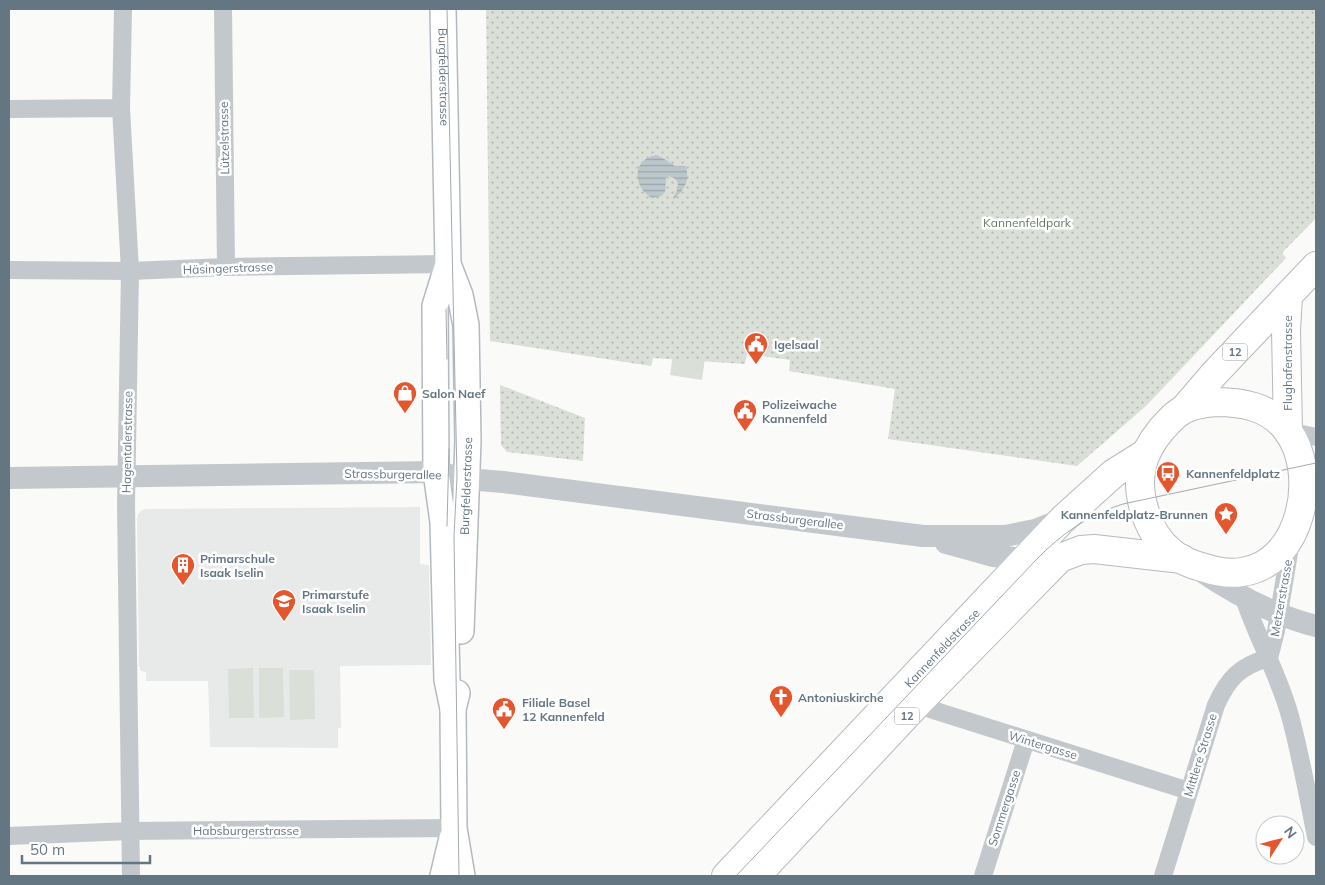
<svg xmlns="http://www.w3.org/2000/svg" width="1325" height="885" viewBox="0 0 1325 885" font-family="Mulish,sans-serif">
<defs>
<pattern id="park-dots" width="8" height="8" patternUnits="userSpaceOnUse" patternTransform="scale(1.25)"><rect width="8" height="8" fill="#dadfd7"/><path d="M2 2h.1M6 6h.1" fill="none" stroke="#b4b9b4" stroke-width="1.8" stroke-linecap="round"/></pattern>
<pattern id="water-rules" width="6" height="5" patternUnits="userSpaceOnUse" patternTransform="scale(1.25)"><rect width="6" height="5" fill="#bbc7cb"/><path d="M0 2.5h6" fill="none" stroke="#9ca6aa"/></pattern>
</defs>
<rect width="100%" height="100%" fill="#fafaf8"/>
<path fill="#e8e9e9" d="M 420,507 L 420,564 L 429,565 L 431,665 L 340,666 L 341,728 L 338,728 L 338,748 L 210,747 L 208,681 L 146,681 L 146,672 L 141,671 L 139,666 L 137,519 L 138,514 L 141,511 L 145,509 Z"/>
<path fill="#dadfd7" d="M 675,340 L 707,344 L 702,380 L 670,375 Z
M 253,668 L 254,718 L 229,718 L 228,669 Z
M 259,668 L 283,668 L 284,717 L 259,718 Z
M 289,670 L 314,670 L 315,719 L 290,720 Z"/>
<path fill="url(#park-dots)" d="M 486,9 L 1316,9 L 1316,218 L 1282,253 L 1286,258 L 1147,405 L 1077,466 L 888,439 L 895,389 L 789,371 L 790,360 L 747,354 L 745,364 L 653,358 L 651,366 L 490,341 Z
M 500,385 L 585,418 L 583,461 L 507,452 L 501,445 Z"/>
<path fill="url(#water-rules)" d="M 657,155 L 666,160 L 675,166 L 685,166 L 686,167 C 690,181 684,190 674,199 L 673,198 C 679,189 682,179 668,176 L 666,178 L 665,192 L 661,196 L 652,198 C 632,187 632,158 657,155 Z"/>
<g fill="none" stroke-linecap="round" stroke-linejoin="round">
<g stroke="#b3babf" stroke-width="28">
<g id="secondary">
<path id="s1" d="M 443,9 L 448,264 L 435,306 L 436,472 L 443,522 L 447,680 L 453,709"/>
<path d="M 448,264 L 460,295 L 466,325 L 468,441 L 461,631"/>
<path d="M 457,693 L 453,709 L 454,828 L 462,876"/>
<path d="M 443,876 L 452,838"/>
</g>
</g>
<g stroke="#b5babe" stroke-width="30">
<g id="primary">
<path d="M 1216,402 C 1243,402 1270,407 1287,430 C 1320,473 1302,564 1242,572 C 1229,574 1217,572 1205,568 C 1193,565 1180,560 1171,552 C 1148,534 1135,494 1142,466 C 1145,452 1152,441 1161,430 C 1168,422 1175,414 1183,410 C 1193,404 1205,403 1216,402 Z"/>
<path d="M 1184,409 L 1214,374 L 1316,266"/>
<path d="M 1288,431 L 1286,330 L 1288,296"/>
<path id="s2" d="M 726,876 L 1062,520 L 1114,473 L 1146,453"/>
<path d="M 756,876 L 917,704 L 1060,558 L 1081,550 L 1094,549 L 1182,559"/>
</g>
</g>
<path stroke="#c3c8cc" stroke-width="18" d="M 123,9 L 121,108 L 130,271 L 126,505 L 131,876
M 223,9 L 226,267
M 9,109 L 121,108
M 9,270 L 130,271 L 226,267 L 448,264
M 1288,431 L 1316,437
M 1244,598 C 1257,638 1279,675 1290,716 C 1301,756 1308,797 1316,837
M 1269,658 L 1276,631 L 1291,541
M 910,698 L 917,704 L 936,711 L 1189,791
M 9,836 L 130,831 L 454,828
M 983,876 L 1026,740
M 1163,876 L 1216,705 C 1228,679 1239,666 1269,658"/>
<path stroke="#c3c8cc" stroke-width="22" d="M 9,478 L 436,472 L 467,479 L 503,482 L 923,536 L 1005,536 L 1035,530 L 1061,520
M 946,543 L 993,556 L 1036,560
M 1198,569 C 1234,594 1273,615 1316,626"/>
<use href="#secondary" stroke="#fff" stroke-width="25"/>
<use href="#primary" stroke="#fff" stroke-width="28"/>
<path stroke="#a2aab0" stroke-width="1" d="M 447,9 L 457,477 L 454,536 L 459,876
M 446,309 L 447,359
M 447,526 L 449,449
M 736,876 L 1036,560 C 1061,534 1088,515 1123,504 L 1316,463"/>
</g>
<defs>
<g id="civic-pin" transform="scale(1.25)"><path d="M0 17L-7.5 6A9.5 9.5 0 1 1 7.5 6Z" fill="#e4572e" stroke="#fff"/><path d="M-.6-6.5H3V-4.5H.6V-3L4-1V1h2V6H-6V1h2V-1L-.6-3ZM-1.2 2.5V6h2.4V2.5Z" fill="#fff"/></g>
<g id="shop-pin" transform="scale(1.25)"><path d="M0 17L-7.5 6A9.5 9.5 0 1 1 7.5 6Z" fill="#e4572e" stroke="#fff"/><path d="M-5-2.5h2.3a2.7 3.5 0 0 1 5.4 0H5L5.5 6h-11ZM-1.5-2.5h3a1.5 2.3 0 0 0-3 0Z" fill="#fff"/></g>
<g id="bus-pin" transform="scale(1.25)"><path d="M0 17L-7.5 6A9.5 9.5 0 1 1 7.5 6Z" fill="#e4572e" stroke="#fff"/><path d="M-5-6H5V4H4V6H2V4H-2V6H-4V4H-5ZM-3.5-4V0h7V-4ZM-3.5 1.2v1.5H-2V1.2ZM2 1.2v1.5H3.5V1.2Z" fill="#fff"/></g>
<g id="sight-pin" transform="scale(1.25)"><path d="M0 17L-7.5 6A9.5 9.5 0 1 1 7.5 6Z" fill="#e4572e" stroke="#fff"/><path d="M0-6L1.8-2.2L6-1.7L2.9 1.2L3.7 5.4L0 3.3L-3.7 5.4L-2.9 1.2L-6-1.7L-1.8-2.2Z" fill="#fff"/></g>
<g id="building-pin" transform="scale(1.25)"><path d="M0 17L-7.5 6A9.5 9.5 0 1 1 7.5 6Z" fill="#e4572e" stroke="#fff"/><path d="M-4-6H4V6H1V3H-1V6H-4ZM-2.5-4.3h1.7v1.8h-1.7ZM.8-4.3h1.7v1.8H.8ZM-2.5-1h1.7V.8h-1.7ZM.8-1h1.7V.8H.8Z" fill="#fff"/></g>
<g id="school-pin" transform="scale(1.25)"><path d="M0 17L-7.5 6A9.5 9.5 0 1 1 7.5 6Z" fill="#e4572e" stroke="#fff"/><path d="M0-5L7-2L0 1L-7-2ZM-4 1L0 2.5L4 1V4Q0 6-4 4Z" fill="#fff"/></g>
<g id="church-pin" transform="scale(1.25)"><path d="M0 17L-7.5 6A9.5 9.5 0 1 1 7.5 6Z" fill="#e4572e" stroke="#fff"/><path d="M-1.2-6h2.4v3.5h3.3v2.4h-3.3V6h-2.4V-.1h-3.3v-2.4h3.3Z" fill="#fff"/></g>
</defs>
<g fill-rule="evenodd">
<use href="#civic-pin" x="756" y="344"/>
<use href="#shop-pin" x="405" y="393"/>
<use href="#civic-pin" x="745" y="411"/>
<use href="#bus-pin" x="1168" y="473"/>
<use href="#sight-pin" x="1226" y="514"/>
<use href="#building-pin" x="183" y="565"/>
<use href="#school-pin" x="284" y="601"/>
<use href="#church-pin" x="781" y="697"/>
<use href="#civic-pin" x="504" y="709"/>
</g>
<g text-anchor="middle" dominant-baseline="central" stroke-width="5" stroke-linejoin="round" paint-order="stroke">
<g fill="#fff" stroke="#939fa8" stroke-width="1">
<rect x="1222.5" y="343.5" width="25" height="17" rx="4"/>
<rect x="894.5" y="707.5" width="25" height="17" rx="4"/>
</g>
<g font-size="11" font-weight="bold" fill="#657683">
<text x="1235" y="352">12</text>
<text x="907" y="716">12</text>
</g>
<g font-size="12" fill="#657683" stroke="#fff">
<text stroke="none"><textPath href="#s1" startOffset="68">Burgfelderstrasse</textPath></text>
<text transform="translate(224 138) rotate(-91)">Lützelstrasse</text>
<text transform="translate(228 268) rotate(-2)">Häsingerstrasse</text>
<text transform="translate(1287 363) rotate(-90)">Flughafenstrasse</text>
<text transform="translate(127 442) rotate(-89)">Hagentalerstrasse</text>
<text transform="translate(393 474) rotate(1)">Strassburgerallee</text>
<text transform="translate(466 486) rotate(-88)">Burgfelderstrasse</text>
<text transform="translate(795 519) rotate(7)">Strassburgerallee</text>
<text transform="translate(1281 598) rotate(-80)">Metzerstrasse</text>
<text stroke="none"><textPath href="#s2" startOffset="314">Kannenfeldstrasse</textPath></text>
<text transform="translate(1043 745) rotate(17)">Wintergasse</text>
<text transform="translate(1200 755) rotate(-73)">Mittlere Strasse</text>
<text transform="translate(1004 808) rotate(-72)">Sommergasse</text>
<text x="246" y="830">Habsburgerstrasse</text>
</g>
<g font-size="12" fill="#687a64" stroke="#fff">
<text x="1027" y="222">Kannenfeldpark</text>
</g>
<g font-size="12" font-weight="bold" fill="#657683" stroke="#fff" text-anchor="start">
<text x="774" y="344">Igelsaal</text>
<text x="422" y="393">Salon Naef</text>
<text x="762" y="404">Polizeiwache<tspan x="762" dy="14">Kannenfeld</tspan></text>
<text x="1186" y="473">Kannenfeldplatz</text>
<text x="1208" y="514" text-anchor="end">Kannenfeldplatz-Brunnen</text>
<text x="200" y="558">Primarschule<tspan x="200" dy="14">Isaak Iselin</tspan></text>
<text x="302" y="594">Primarstufe<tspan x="302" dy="14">Isaak Iselin</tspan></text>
<text x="798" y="697">Antoniuskirche</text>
<text x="522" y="702">Filiale Basel<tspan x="522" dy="14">12 Kannenfeld</tspan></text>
</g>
</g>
<rect width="1325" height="885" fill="none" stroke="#657683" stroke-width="20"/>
<g transform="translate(1280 840) rotate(54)"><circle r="24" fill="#ffffff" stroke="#c1c8cd"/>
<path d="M0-4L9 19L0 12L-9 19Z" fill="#e4572e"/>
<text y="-8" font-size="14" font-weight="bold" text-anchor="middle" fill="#657683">N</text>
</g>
<path d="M22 855v8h128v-8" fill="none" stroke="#657683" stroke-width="2.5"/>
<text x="30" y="855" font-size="15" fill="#657683" stroke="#ffffff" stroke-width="4" paint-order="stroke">50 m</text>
</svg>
